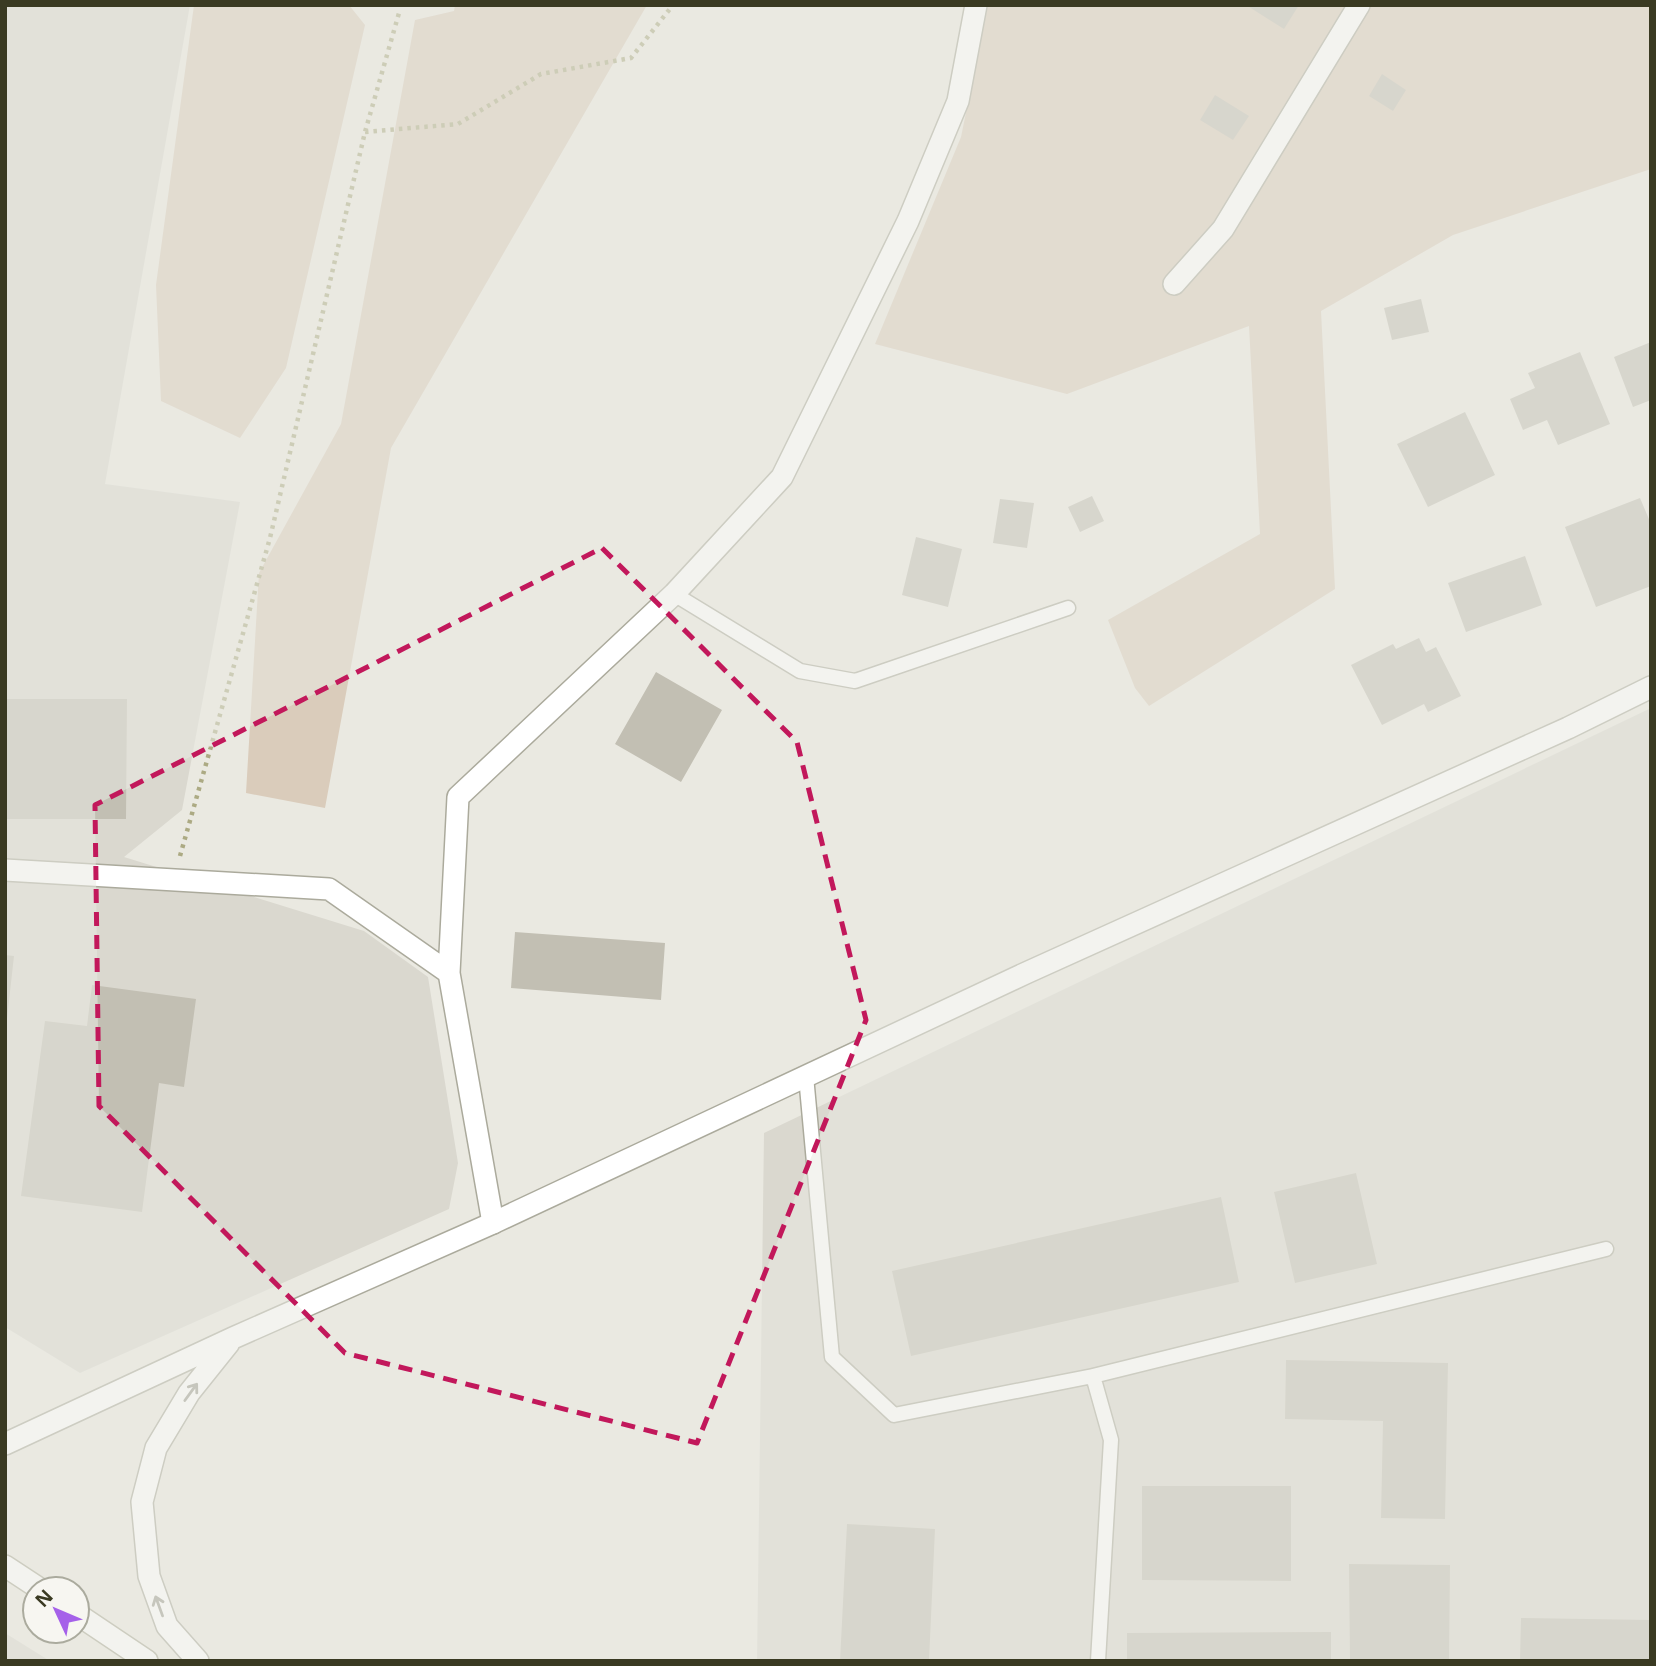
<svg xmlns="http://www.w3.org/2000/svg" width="1656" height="1666" viewBox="0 0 1656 1666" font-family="'Open Sans',sans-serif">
<rect width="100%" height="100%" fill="#eae9e1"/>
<path fill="#dad8cf" d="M 5,5 L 190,5 L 105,484 L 240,502 L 182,810 L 124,857 L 364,931 L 428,977 L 458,1163 L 449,1209 L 80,1373 L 5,1327 Z
M 1651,708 L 1651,1661 L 757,1661 L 764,1133 Z
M 5,1633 L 50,1661 L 5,1661 Z"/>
<path fill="#daccbb" d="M 194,5 L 349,5 L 365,25 L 286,368 L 240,438 L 161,401 L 156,285 Z
M 455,5 L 647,5 L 391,448 L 325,808 L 246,793 L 259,573 L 341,424 L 415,20 L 454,11 Z
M 988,5 L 1651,5 L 1651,169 L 1453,235 L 1321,311 L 1335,589 L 1149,706 L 1135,688 L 1108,620 L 1260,534 L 1249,326 L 1067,394 L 875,344 L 961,137 Z"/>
<path fill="#c2bfb3" d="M 1246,5 L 1299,5 L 1284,29 Z
M 1382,74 L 1406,90 L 1393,111 L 1369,96 Z
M 1215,95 L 1249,116 L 1233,140 L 1200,120 Z
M 1421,299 L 1429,332 L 1392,340 L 1384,308 Z
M 1651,342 L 1651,400 L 1633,407 L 1614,357 Z
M 1580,352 L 1610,424 L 1558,445 L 1547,420 L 1523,430 L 1510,399 L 1535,388 L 1528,373 Z
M 1465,412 L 1495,475 L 1428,507 L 1397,444 Z
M 1092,496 L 1104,521 L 1080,532 L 1068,507 Z
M 1640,498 L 1651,524 L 1651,586 L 1596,607 L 1565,527 Z
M 1000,499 L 1034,503 L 1027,548 L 993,543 Z
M 916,537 L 962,549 L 948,607 L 902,595 Z
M 1525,556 L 1542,605 L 1466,632 L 1448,583 Z
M 1419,638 L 1426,652 L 1436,647 L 1461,696 L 1428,712 L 1424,704 L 1382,725 L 1351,665 L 1393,644 L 1396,649 Z
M 656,672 L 722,710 L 681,782 L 615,744 Z
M 5,699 L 127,699 L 126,819 L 5,819 Z
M 515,932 L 665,943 L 661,1000 L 511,988 Z
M 5,955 L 14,956 L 7,1019 L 5,1019 Z
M 92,985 L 196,999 L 184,1087 L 159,1083 L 142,1212 L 21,1196 L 45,1021 L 87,1026 Z
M 1356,1173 L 1377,1264 L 1295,1283 L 1274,1192 Z
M 1221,1197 L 1239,1282 L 911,1356 L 892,1271 Z
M 1286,1360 L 1448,1363 L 1445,1519 L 1381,1518 L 1383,1421 L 1285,1419 Z
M 1142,1486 L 1291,1486 L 1291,1581 L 1142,1580 Z
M 847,1524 L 935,1529 L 929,1661 L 840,1661 Z
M 1349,1564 L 1450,1565 L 1449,1661 L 1350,1661 Z
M 1521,1618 L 1651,1620 L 1651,1661 L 1520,1661 Z
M 1331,1632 L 1331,1661 L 1127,1661 L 1127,1633 Z"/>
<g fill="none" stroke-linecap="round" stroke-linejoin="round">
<g stroke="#abaa9c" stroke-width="17">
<path id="service" d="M 674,594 L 800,671 L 855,681 L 1068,608
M 806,1076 L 832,1357 L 894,1415 L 1093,1376 L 1606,1249
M 1093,1376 L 1111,1440 L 1098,1661"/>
</g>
<g stroke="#abaa9c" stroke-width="24">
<path id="minor" d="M 1174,284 L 1223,229 L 1359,5
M 5,870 L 329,889 L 449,973 L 493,1223
M 449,973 L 458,797 L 674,594 L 782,477 L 908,221 L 958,101 L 976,5"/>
</g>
<g stroke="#abaa9c" stroke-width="24">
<path id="tertiary" d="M 5,1444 L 233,1338 L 493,1223 L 1026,973 L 1568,728 L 1651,687
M 198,1661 L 167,1626 L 149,1576 L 142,1502 L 156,1448 L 189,1393 L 229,1343"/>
</g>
<g stroke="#acab98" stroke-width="24">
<path id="secondary" d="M 5,1566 L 40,1589
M 77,1614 L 147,1661"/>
</g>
<path stroke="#acaa83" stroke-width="4.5" stroke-dasharray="3.5 5" stroke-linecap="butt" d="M 365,132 L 458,124 L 541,74 L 631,58 L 673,5
M 180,856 L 270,538 L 365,132 L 399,13"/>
<use href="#service" stroke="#fff" stroke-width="14"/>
<use href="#minor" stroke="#fff" stroke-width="21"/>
<use href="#tertiary" stroke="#fff" stroke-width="21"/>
<use href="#secondary" stroke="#fff" stroke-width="21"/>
</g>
<defs><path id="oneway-shaft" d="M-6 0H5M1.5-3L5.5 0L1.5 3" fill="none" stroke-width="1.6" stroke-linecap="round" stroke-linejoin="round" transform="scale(1.75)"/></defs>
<g stroke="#9c9c90">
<use href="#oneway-shaft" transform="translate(191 1392) rotate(-54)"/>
<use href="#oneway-shaft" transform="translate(159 1606) rotate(-110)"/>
</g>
<path d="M0 0H1656V1666H0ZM 602,548 L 797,742 L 866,1020 L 697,1443 L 345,1353 L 99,1106 L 95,805 Z" fill="#eae9e1" fill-opacity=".55" fill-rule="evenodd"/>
<path fill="none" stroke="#c2185b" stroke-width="5" stroke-dasharray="14 9" stroke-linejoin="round" d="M 602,548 L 797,742 L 866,1020 L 697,1443 L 345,1353 L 99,1106 L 95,805 Z"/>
<rect width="1656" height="1666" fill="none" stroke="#3a3a22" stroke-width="14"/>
<g transform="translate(56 1610) rotate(314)"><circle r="33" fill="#f7f6f1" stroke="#abab9e" stroke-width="2"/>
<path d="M0-5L12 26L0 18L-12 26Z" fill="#a561e9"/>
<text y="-10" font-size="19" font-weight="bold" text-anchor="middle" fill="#3a3a22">N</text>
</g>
</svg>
